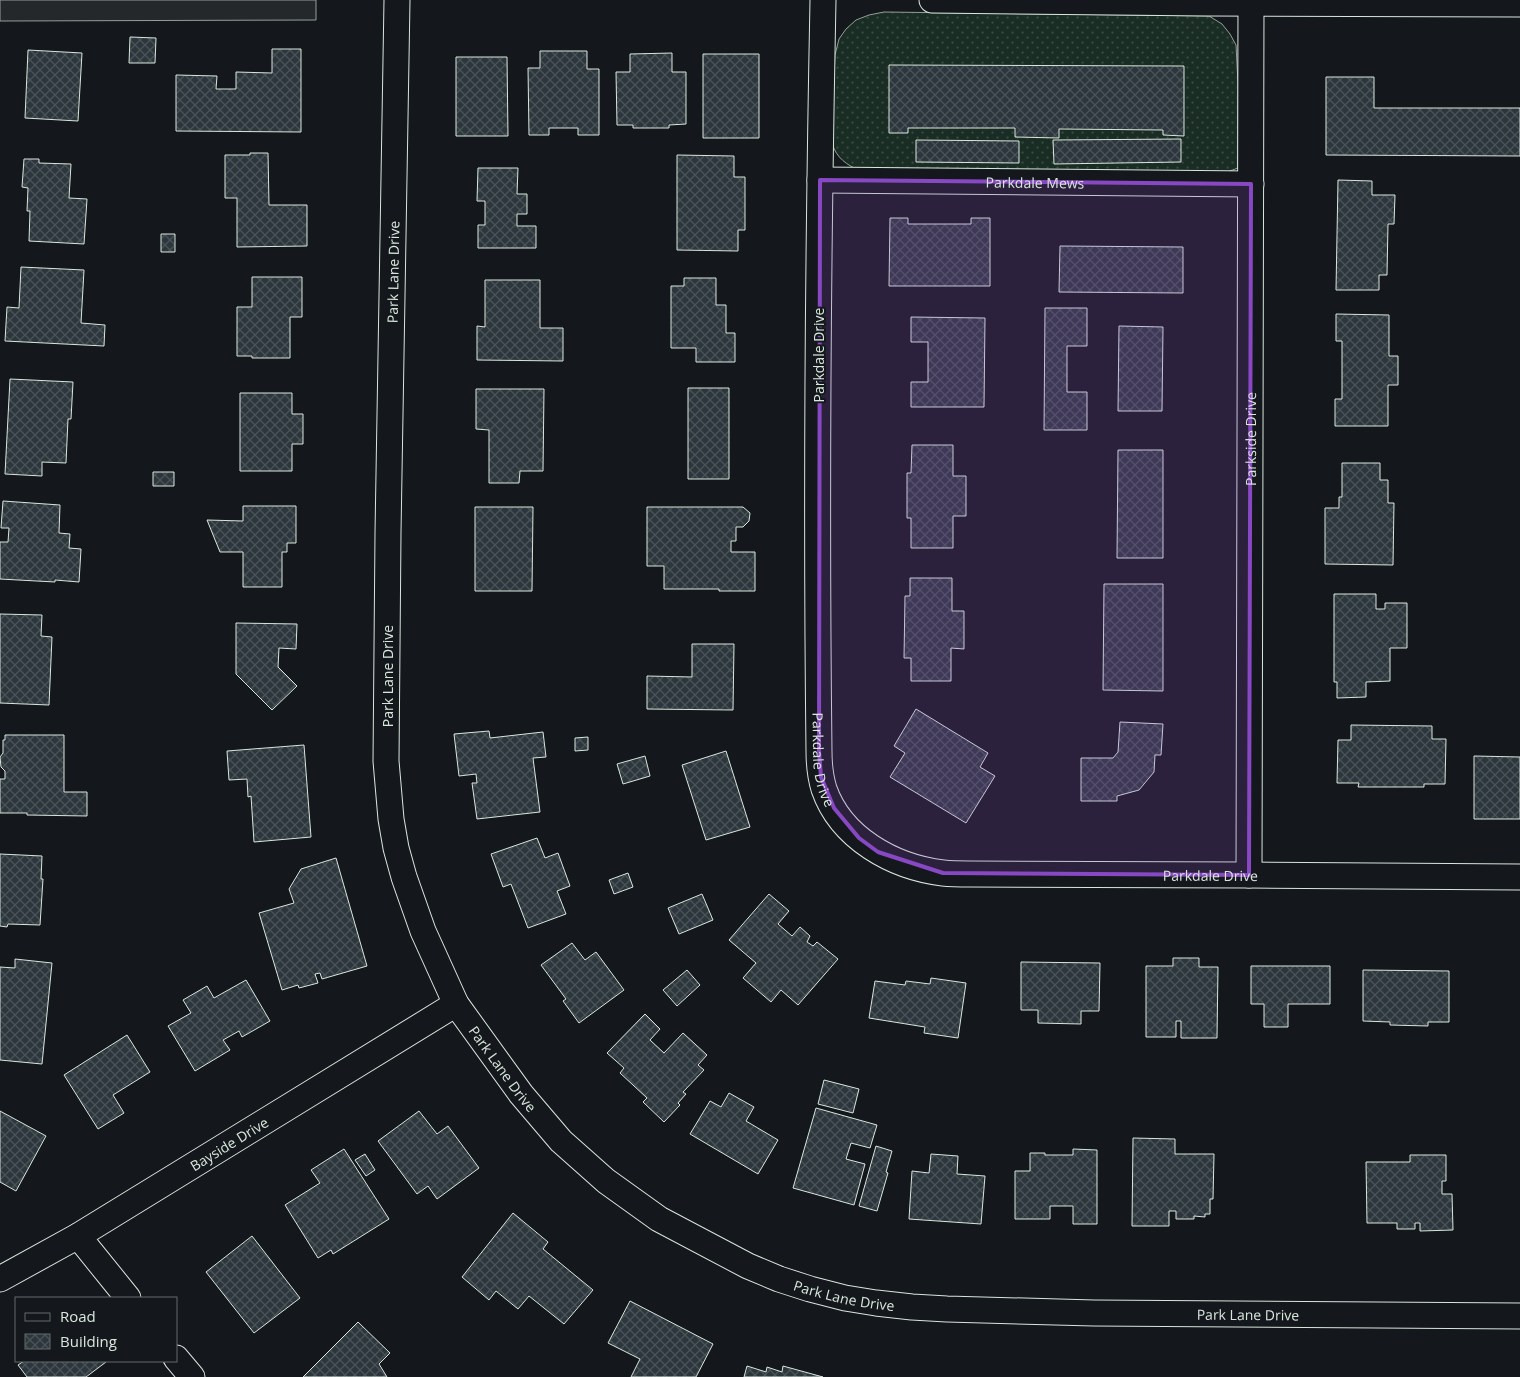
<svg xmlns="http://www.w3.org/2000/svg" width="1520" height="1377" viewBox="0 0 1520 1377" font-family="'Open Sans',sans-serif">
<defs>
<pattern id="grass-dots" width="8" height="8" patternUnits="userSpaceOnUse" patternTransform="scale(1.25)"><rect width="8" height="8" fill="#1a2d24"/><path d="M2 2h.1M6 6h.1" fill="none" stroke="#3b4b43" stroke-width="1.8" stroke-linecap="round"/></pattern>
<pattern id="building-cross-hatch" width="8" height="8" patternUnits="userSpaceOnUse" patternTransform="scale(1.25)"><rect width="8" height="8" fill="#2c363c"/><path d="M0 0l8 8M0 8l8-8" fill="none" stroke="#4a5358"/></pattern>
</defs>
<rect width="100%" height="100%" fill="#14181c"/>
<path fill="url(#grass-dots)" stroke="#939e99" d="M 884,12 L 1209,16 L 1222,24 L 1230,34 L 1236,45 L 1238,83 L 1238,168 L 1227,172 L 856,169 C 842,162 834,154 831,139 L 835,55 L 839,39 L 846,29 L 856,20 L 869,15 Z"/>
<path fill="#24282b" stroke="#939e99" d="M 0,0 L 316,0 L 316,20 L 0,21 Z"/>
<path fill="url(#building-cross-hatch)" stroke="#d8e6dc" d="M 130,37 L 156,38 L 155,63 L 129,63 Z
M 272,49 L 301,49 L 301,132 L 176,131 L 176,75 L 217,76 L 216,89 L 236,89 L 236,72 L 272,73 Z
M 28,50 L 82,53 L 78,121 L 25,118 Z
M 540,51 L 587,51 L 587,69 L 599,69 L 599,135 L 578,135 L 578,128 L 549,128 L 549,135 L 529,135 L 528,68 L 540,68 Z
M 672,53 L 672,72 L 686,72 L 686,124 L 669,125 L 669,128 L 633,128 L 633,125 L 617,125 L 616,72 L 630,72 L 630,54 Z
M 703,54 L 759,54 L 759,138 L 703,138 Z
M 456,57 L 507,57 L 508,136 L 456,136 Z
M 889,65 L 1184,66 L 1184,136 L 1163,135 L 1163,130 L 1059,129 L 1059,138 L 1015,137 L 1015,128 L 908,128 L 908,133 L 889,133 Z
M 1326,77 L 1374,77 L 1374,108 L 1520,108 L 1520,156 L 1326,155 Z
M 1181,139 L 1181,162 L 1054,164 L 1053,140 Z
M 916,140 L 1019,141 L 1019,163 L 916,162 Z
M 250,153 L 268,153 L 269,205 L 307,205 L 307,246 L 237,247 L 237,198 L 225,198 L 225,155 L 250,155 Z
M 677,155 L 734,156 L 734,177 L 745,177 L 745,230 L 738,230 L 738,251 L 677,250 Z
M 24,159 L 39,159 L 39,163 L 71,164 L 69,198 L 87,199 L 84,244 L 29,241 L 30,211 L 27,211 L 28,188 L 22,187 Z
M 478,168 L 518,168 L 517,194 L 527,194 L 527,214 L 517,214 L 517,226 L 536,226 L 536,248 L 478,248 L 478,225 L 485,225 L 485,201 L 477,201 Z
M 1338,180 L 1372,181 L 1372,195 L 1395,195 L 1394,224 L 1388,224 L 1387,275 L 1379,275 L 1379,290 L 1336,290 Z
M 890,218 L 908,218 L 908,224 L 971,224 L 971,218 L 990,218 L 990,286 L 889,286 Z
M 161,234 L 175,234 L 175,252 L 161,252 Z
M 1060,246 L 1183,247 L 1183,293 L 1059,292 Z
M 21,267 L 84,270 L 81,323 L 105,325 L 104,346 L 5,341 L 7,307 L 19,308 Z
M 252,277 L 302,277 L 302,317 L 290,317 L 290,358 L 252,358 L 252,356 L 237,356 L 237,307 L 252,307 Z
M 684,278 L 716,278 L 716,305 L 726,305 L 726,333 L 735,333 L 735,362 L 696,362 L 696,348 L 671,348 L 671,286 L 684,286 Z
M 485,280 L 540,280 L 540,328 L 563,328 L 563,361 L 477,360 L 477,326 L 485,327 Z
M 1045,308 L 1087,308 L 1087,346 L 1067,346 L 1067,392 L 1087,392 L 1087,430 L 1044,430 Z
M 1336,314 L 1389,315 L 1389,356 L 1398,356 L 1398,385 L 1388,385 L 1388,426 L 1335,426 L 1335,399 L 1342,399 L 1342,341 L 1336,341 Z
M 911,317 L 985,318 L 984,407 L 911,407 L 911,382 L 928,382 L 928,342 L 911,342 Z
M 1119,326 L 1163,327 L 1162,411 L 1118,411 Z
M 10,379 L 73,382 L 71,419 L 68,419 L 66,463 L 42,462 L 42,476 L 5,474 Z
M 688,388 L 729,388 L 729,479 L 688,479 Z
M 476,389 L 544,389 L 543,471 L 520,471 L 519,483 L 489,483 L 489,430 L 476,429 Z
M 240,393 L 292,393 L 292,414 L 303,414 L 303,444 L 292,444 L 292,471 L 240,471 Z
M 912,445 L 953,445 L 953,476 L 966,476 L 966,516 L 953,516 L 953,548 L 911,548 L 911,518 L 907,518 L 907,473 L 911,473 Z
M 1118,450 L 1163,450 L 1163,558 L 1117,558 Z
M 1342,463 L 1380,463 L 1380,480 L 1388,480 L 1388,503 L 1394,503 L 1393,565 L 1325,564 L 1325,508 L 1339,508 L 1339,497 L 1342,497 Z
M 153,472 L 174,472 L 174,486 L 153,486 Z
M 3,501 L 60,505 L 59,533 L 70,534 L 69,548 L 81,549 L 79,582 L 55,580 L 55,582 L 0,579 L 0,542 L 8,542 L 9,528 L 1,528 Z
M 243,506 L 296,506 L 296,543 L 287,543 L 287,552 L 282,552 L 282,587 L 243,587 L 243,552 L 220,552 L 207,520 L 243,521 Z
M 475,507 L 533,507 L 532,591 L 475,591 Z
M 647,507 L 743,507 L 750,513 L 749,521 L 743,527 L 736,527 L 736,541 L 731,541 L 731,552 L 755,552 L 755,591 L 719,591 L 719,589 L 664,589 L 664,566 L 647,566 Z
M 910,578 L 952,578 L 952,611 L 964,611 L 964,649 L 951,648 L 951,681 L 911,681 L 911,658 L 904,658 L 905,596 L 910,596 Z
M 1104,584 L 1163,584 L 1163,691 L 1103,690 Z
M 1334,594 L 1376,594 L 1376,609 L 1385,609 L 1385,603 L 1407,603 L 1407,648 L 1390,648 L 1390,681 L 1366,682 L 1366,697 L 1337,698 L 1337,682 L 1334,682 Z
M 0,614 L 42,615 L 41,636 L 52,637 L 49,705 L 0,703 Z
M 236,623 L 297,624 L 296,649 L 279,648 L 278,667 L 297,686 L 272,710 L 236,674 Z
M 692,644 L 734,644 L 733,710 L 647,709 L 647,676 L 692,677 Z
M 916,709 L 988,753 L 980,767 L 995,776 L 966,823 L 890,777 L 905,753 L 894,746 Z
M 1120,722 L 1163,724 L 1161,755 L 1155,755 L 1154,772 L 1139,790 L 1117,796 L 1117,801 L 1081,801 L 1081,758 L 1113,758 L 1118,752 Z
M 1351,725 L 1432,726 L 1432,739 L 1446,739 L 1445,784 L 1424,784 L 1424,787 L 1358,787 L 1359,783 L 1337,783 L 1338,740 L 1351,740 Z
M 489,731 L 490,738 L 543,732 L 546,757 L 533,758 L 540,812 L 477,819 L 472,783 L 477,783 L 476,774 L 459,776 L 454,734 Z
M 5,735 L 64,735 L 64,792 L 87,792 L 87,816 L 27,815 L 27,813 L 0,813 L 0,779 L 5,779 L 5,771 L 1,767 L 0,757 L 3,753 L 3,740 L 5,740 Z
M 588,737 L 588,750 L 575,751 L 575,738 Z
M 304,745 L 311,837 L 254,842 L 251,796 L 248,797 L 247,779 L 229,780 L 227,751 Z
M 726,751 L 750,827 L 706,840 L 682,765 Z
M 645,756 L 650,776 L 623,784 L 617,764 Z
M 1474,756 L 1520,757 L 1520,819 L 1474,819 Z
M 537,838 L 545,858 L 558,853 L 570,886 L 557,891 L 566,914 L 528,928 L 511,884 L 503,887 L 491,854 Z
M 0,854 L 42,856 L 41,879 L 43,879 L 40,925 L 8,924 L 7,927 L 0,926 Z
M 336,858 L 367,966 L 322,979 L 320,973 L 315,974 L 318,983 L 299,988 L 298,985 L 282,990 L 259,913 L 294,903 L 289,889 L 301,869 Z
M 628,873 L 633,887 L 614,894 L 609,880 Z
M 702,894 L 713,920 L 679,934 L 668,908 Z
M 769,894 L 789,911 L 778,924 L 792,936 L 800,927 L 810,936 L 807,942 L 813,946 L 817,942 L 838,959 L 798,1005 L 781,990 L 771,1002 L 743,978 L 756,963 L 729,940 Z
M 572,943 L 585,960 L 596,952 L 624,990 L 579,1023 L 563,1001 L 566,999 L 541,965 Z
M 1173,958 L 1199,958 L 1199,967 L 1218,967 L 1217,1038 L 1181,1038 L 1181,1021 L 1176,1021 L 1176,1037 L 1146,1037 L 1146,966 L 1173,966 Z
M 15,959 L 52,963 L 42,1064 L 0,1060 L 0,967 L 15,968 Z
M 1021,962 L 1100,963 L 1099,1011 L 1081,1011 L 1081,1024 L 1038,1023 L 1038,1010 L 1021,1010 Z
M 1251,966 L 1330,966 L 1330,1004 L 1288,1004 L 1288,1027 L 1264,1027 L 1264,1004 L 1251,1004 Z
M 687,970 L 700,985 L 677,1006 L 663,990 Z
M 1363,970 L 1449,971 L 1449,1022 L 1428,1022 L 1428,1026 L 1390,1025 L 1390,1022 L 1363,1021 Z
M 931,978 L 966,983 L 958,1038 L 924,1033 L 925,1027 L 869,1018 L 875,981 L 905,985 L 906,981 L 930,984 Z
M 246,980 L 270,1021 L 242,1037 L 239,1031 L 223,1040 L 230,1050 L 195,1071 L 168,1026 L 191,1013 L 183,1000 L 207,986 L 214,998 Z
M 645,1014 L 660,1029 L 650,1040 L 664,1053 L 683,1033 L 707,1055 L 698,1065 L 704,1070 L 683,1092 L 686,1094 L 678,1103 L 680,1105 L 664,1122 L 643,1102 L 647,1098 L 620,1073 L 624,1068 L 607,1053 Z
M 127,1035 L 150,1072 L 113,1095 L 124,1113 L 98,1129 L 64,1075 Z
M 824,1080 L 859,1089 L 853,1113 L 818,1104 Z
M 729,1093 L 754,1107 L 746,1121 L 778,1140 L 758,1174 L 690,1134 L 710,1101 L 721,1107 Z
M 816,1108 L 877,1125 L 870,1148 L 851,1143 L 846,1159 L 865,1164 L 854,1205 L 793,1188 Z
M 0,1111 L 46,1136 L 16,1191 L 0,1182 Z
M 419,1111 L 437,1134 L 448,1126 L 479,1168 L 437,1199 L 428,1186 L 417,1194 L 378,1141 Z
M 1133,1138 L 1175,1139 L 1175,1154 L 1214,1154 L 1213,1199 L 1210,1199 L 1210,1214 L 1205,1214 L 1205,1217 L 1194,1216 L 1194,1219 L 1176,1219 L 1176,1211 L 1169,1211 L 1169,1226 L 1132,1226 Z
M 876,1146 L 892,1151 L 886,1172 L 888,1173 L 877,1211 L 859,1206 Z
M 344,1149 L 389,1219 L 333,1254 L 331,1250 L 318,1258 L 285,1205 L 320,1183 L 311,1170 Z
M 1073,1149 L 1097,1150 L 1097,1224 L 1073,1224 L 1073,1206 L 1050,1206 L 1050,1219 L 1015,1219 L 1015,1171 L 1030,1171 L 1030,1153 L 1045,1153 L 1045,1155 L 1073,1155 Z
M 365,1154 L 375,1170 L 366,1176 L 355,1160 Z
M 931,1154 L 958,1156 L 957,1174 L 985,1176 L 981,1224 L 909,1219 L 912,1171 L 929,1173 Z
M 1410,1155 L 1446,1155 L 1446,1181 L 1442,1181 L 1442,1194 L 1452,1194 L 1453,1230 L 1420,1231 L 1420,1223 L 1415,1223 L 1415,1229 L 1397,1229 L 1397,1223 L 1367,1223 L 1366,1162 L 1410,1162 Z
M 513,1213 L 548,1242 L 543,1249 L 593,1290 L 564,1324 L 529,1296 L 518,1309 L 496,1291 L 489,1300 L 462,1277 Z
M 252,1236 L 300,1298 L 254,1333 L 206,1272 Z
M 630,1301 L 713,1344 L 696,1377 L 631,1377 L 640,1359 L 608,1343 Z
M 358,1322 L 390,1353 L 379,1364 L 387,1377 L 303,1377 Z
M 24,1361 L 105,1361 L 106,1362 L 86,1377 L 27,1377 L 18,1365 Z
M 747,1366 L 766,1372 L 767,1367 L 782,1372 L 783,1366 L 823,1377 L 744,1377 Z"/>
<g fill="none" stroke-linecap="round" stroke-linejoin="round">
<g stroke="#d8e6dc" stroke-width="27">
<g id="minor">
<path id="s1" d="M 397,0 L 388,533 L 386,761 L 391,819 L 396,848 L 404,877 L 423,931 L 456,1004 L 521,1094 L 561,1141 L 606,1181 L 659,1219 L 748,1266 L 779,1279 L 810,1289 L 845,1298 L 876,1303 L 912,1307 L 947,1309 L 1094,1313 L 1520,1316"/>
<path id="s2" d="M 823,0 C 818,250 816,500 819,751 C 819,764 820,776 824,789 C 841,838 893,867 943,873 C 952,874 961,874 970,874 L 1249,875 L 1520,877"/>
<path d="M 932,0 L 1208,3 L 1520,4"/>
<path id="s3" d="M 820,180 L 1251,184"/>
<path id="s4" d="M 1249,875 L 1251,3"/>
<path d="M 78,1236 L 128,1298"/>
<path id="s5" d="M 0,1279 L 78,1236 L 456,1004"/>
<path d="M 176,1358 L 192,1377"/>
</g>
</g>
<use href="#minor" stroke="#14181c" stroke-width="25"/>
</g>
<path fill="#8948c3" fill-opacity="0.2" stroke="#8948c3" stroke-width="4" stroke-linejoin="round" d="M 820,180 L 1251,184 L 1249,875 L 943,873 L 878,852 L 859,838 L 834,808 L 821,777 L 819,751 Z"/>
<g text-anchor="middle" dominant-baseline="central" stroke-width="4" stroke-linejoin="round" paint-order="stroke">
<g font-size="14" fill="#d8e6dc" stroke="#14181c">
<text stroke="none"><textPath href="#s3" startOffset="215">Parkdale Mews</textPath></text>
<text transform="translate(393 272) rotate(-89)">Park Lane Drive</text>
<text transform="translate(818 355) rotate(-90)">Parkdale Drive</text>
<text stroke="none"><textPath href="#s4" startOffset="436">Parkside Drive</textPath></text>
<text transform="translate(387 676) rotate(-90)">Park Lane Drive</text>
<text stroke="none"><textPath href="#s2" startOffset="760">Parkdale Drive</textPath></text>
<text stroke="none"><textPath href="#s2" startOffset="1210">Parkdale Drive</textPath></text>
<text stroke="none"><textPath href="#s1" startOffset="1096">Park Lane Drive</textPath></text>
<text stroke="none"><textPath href="#s5" startOffset="266">Bayside Drive</textPath></text>
<text stroke="none"><textPath href="#s1" startOffset="1516">Park Lane Drive</textPath></text>
<text stroke="none"><textPath href="#s1" startOffset="1921">Park Lane Drive</textPath></text>
</g>
</g>
<rect x="15" y="1297" width="162" height="65" fill="#14181c" stroke="#626a69"/>
<rect x="25" y="1313" width="25" height="8" fill="#14181c" stroke="#626a69"/>
<text x="60" y="1322" font-size="15" fill="#d8e6dc">Road</text>
<rect x="25" y="1334" width="25" height="15" fill="url(#building-cross-hatch)" stroke="#626a69"/>
<text x="60" y="1347" font-size="15" fill="#d8e6dc">Building</text>
</svg>
